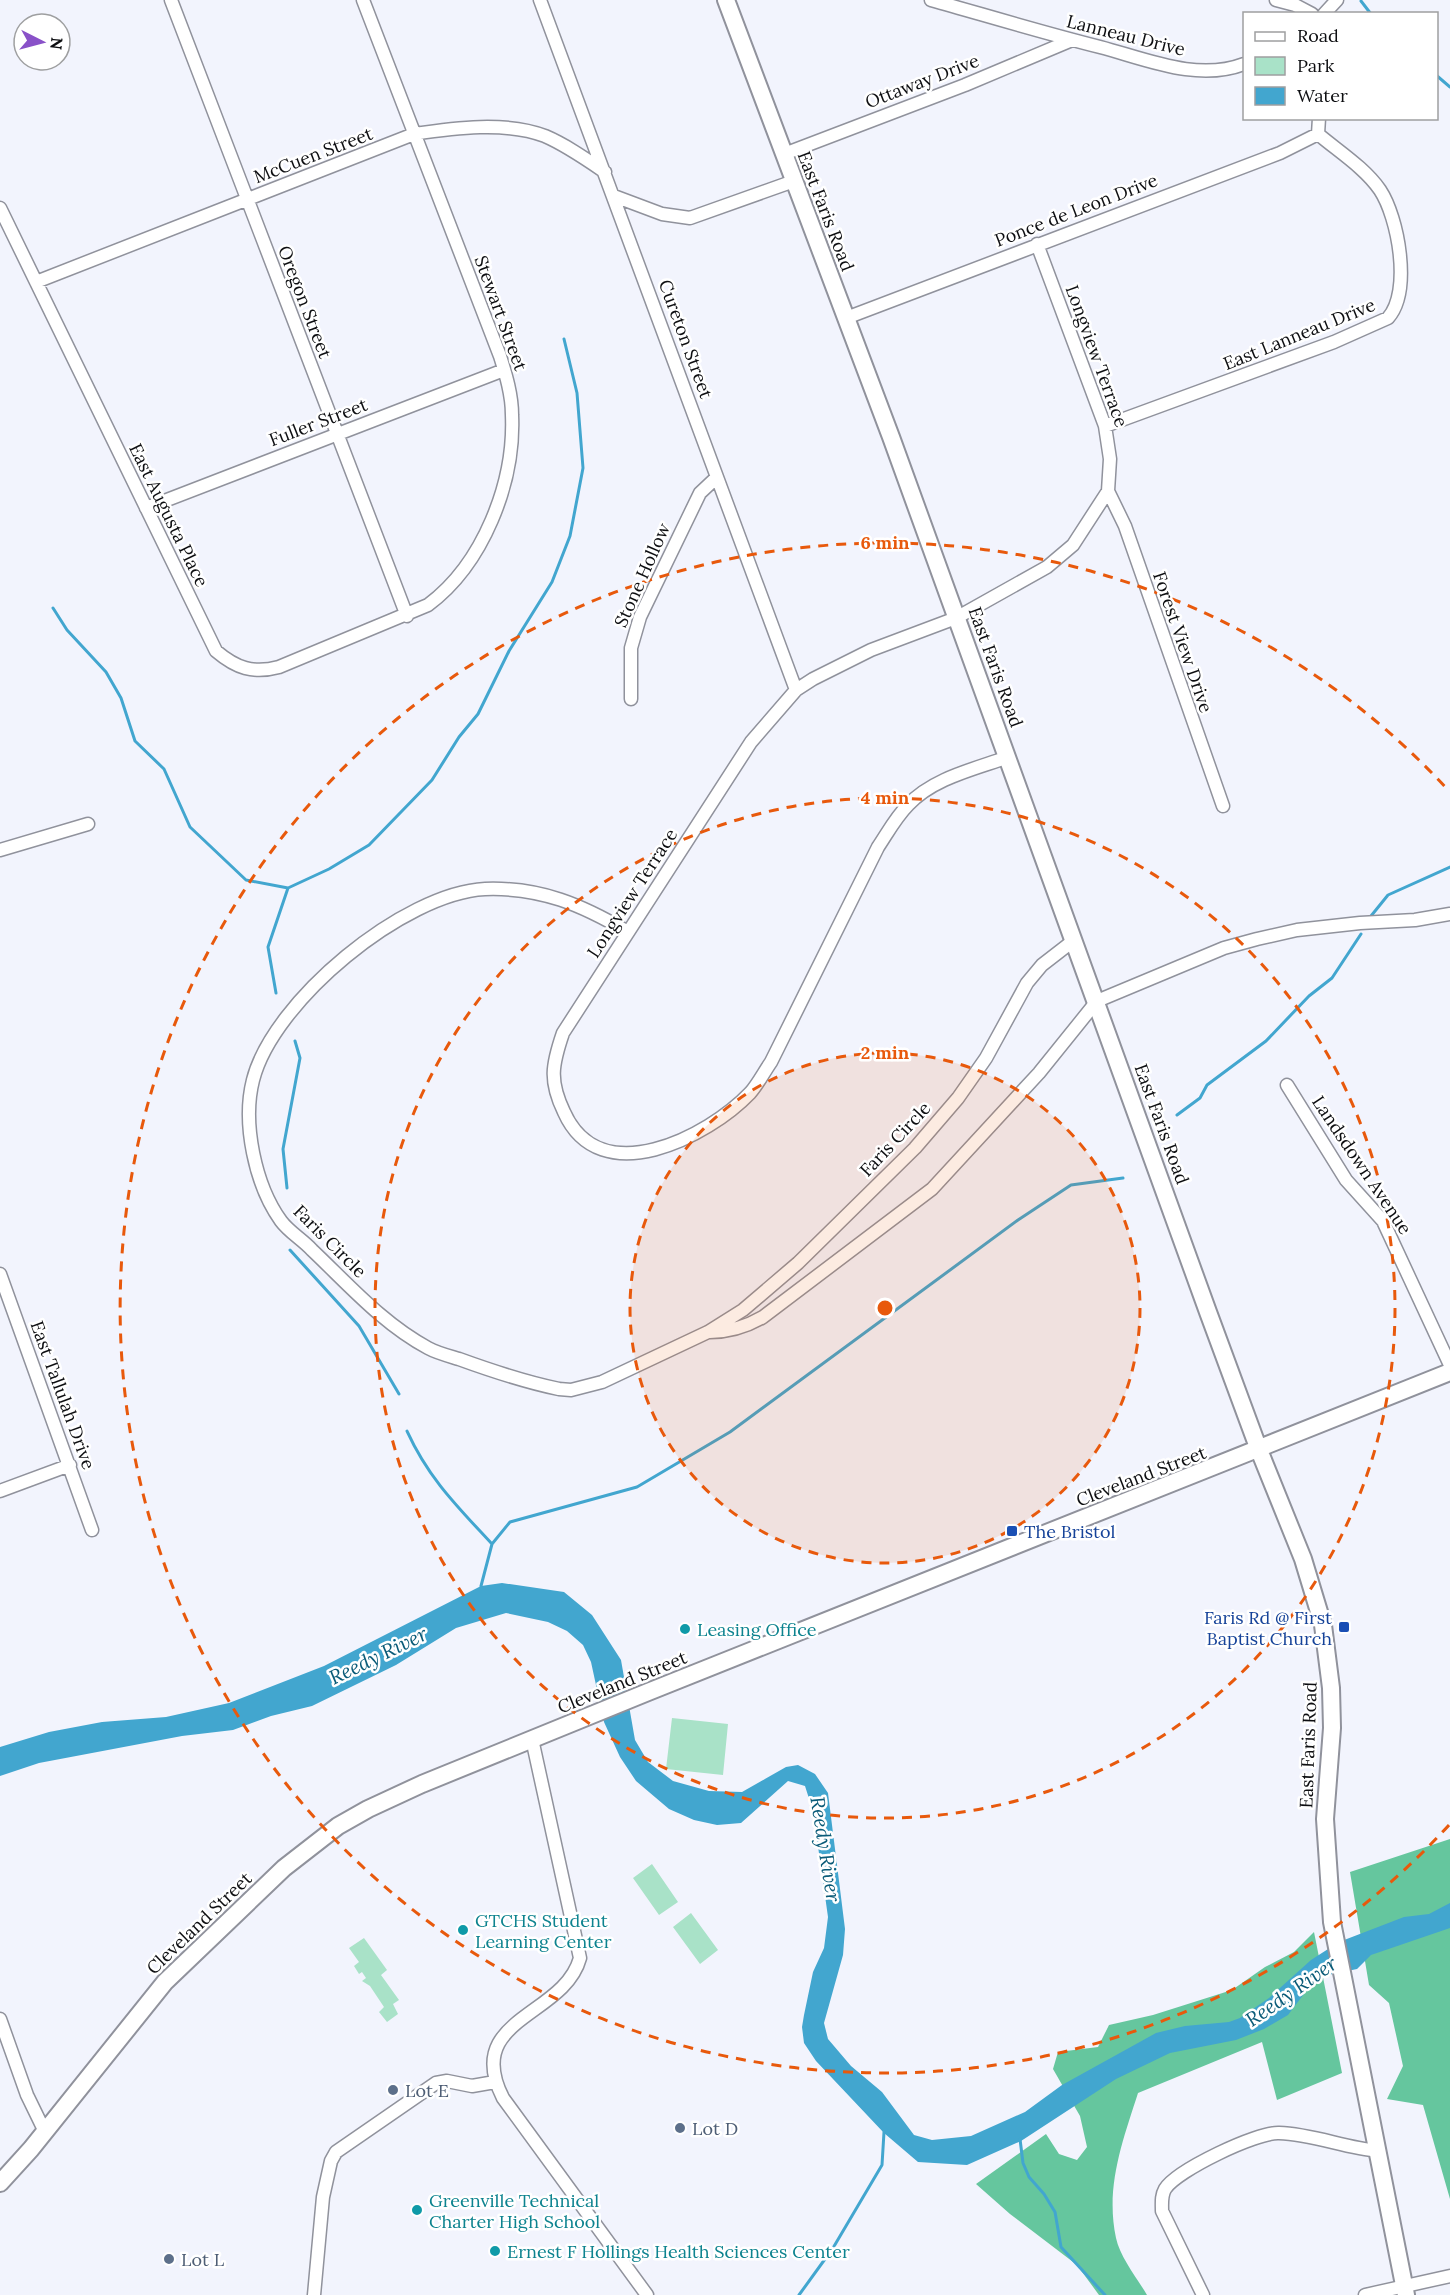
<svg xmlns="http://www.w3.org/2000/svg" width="1450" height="2295" viewBox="0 0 1450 2295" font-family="Lora,serif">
<rect width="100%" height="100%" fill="#f2f4fd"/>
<path fill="#a9e2c8" d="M 672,1718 L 728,1724 L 723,1775 L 666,1769 Z
M 652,1864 L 678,1902 L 659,1915 L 633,1878 Z
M 691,1913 L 718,1950 L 700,1964 L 673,1927 Z
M 364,1938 L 387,1970 L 381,1975 L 399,2000 L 393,2004 L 398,2014 L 387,2022 L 379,2012 L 384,2007 L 370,1986 L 362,1981 L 366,1978 L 362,1972 L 359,1974 L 354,1966 L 359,1962 L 349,1948 Z"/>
<path fill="#65c69e" d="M 1450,1839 L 1450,2199 L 1423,2105 L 1387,2099 L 1403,2066 L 1389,2003 L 1369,1985 L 1350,1872 Z
M 1314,1932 L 1342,2073 L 1277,2100 L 1262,2042 L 1138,2093 C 1123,2140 1105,2187 1116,2238 C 1120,2257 1137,2278 1147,2295 L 1099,2295 L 1077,2265 L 1010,2214 L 976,2184 L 1046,2134 L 1059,2154 L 1077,2160 L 1087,2147 L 1080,2116 L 1053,2069 L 1058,2052 L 1098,2047 L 1109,2025 L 1153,2015 L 1232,1990 L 1265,1967 L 1294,1952 Z"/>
<path fill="#42a6cf" d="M 502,1583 L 564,1592 L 592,1615 L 621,1660 L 635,1740 L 648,1762 L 673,1781 L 709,1791 L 742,1792 L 786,1767 L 798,1765 L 815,1774 L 828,1793 L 845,1929 L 843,1955 L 824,2023 L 828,2039 L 851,2066 L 882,2092 L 914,2135 L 932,2140 L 971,2136 L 1025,2112 L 1062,2085 L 1156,2033 L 1185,2026 L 1229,2022 L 1240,2018 L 1269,1998 L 1311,1960 L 1339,1942 L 1404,1917 L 1429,1914 L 1450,1903 L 1450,1928 L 1371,1955 L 1357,1969 L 1323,1976 L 1313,1982 L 1288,2015 L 1264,2029 L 1236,2040 L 1170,2053 L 1116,2079 L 1021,2141 L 967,2165 L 918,2162 L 884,2133 L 816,2061 L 804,2043 L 802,2027 L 804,2015 L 813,1972 L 824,1948 L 828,1917 L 813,1811 L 805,1786 L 788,1781 L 741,1823 L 717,1825 L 694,1820 L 669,1809 L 636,1781 L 620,1757 L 604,1722 L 591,1662 L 583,1645 L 567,1631 L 548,1622 L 506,1613 L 456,1628 L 396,1665 L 312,1706 L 271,1716 L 233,1730 L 182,1736 L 39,1763 L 0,1776 L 0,1747 L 49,1732 L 102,1722 L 166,1717 L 229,1703 L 324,1666 L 481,1586 Z"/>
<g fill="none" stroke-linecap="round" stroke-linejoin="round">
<path stroke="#42a6cf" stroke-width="3" d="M 1361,1 L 1371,14
M 1436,75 L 1450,87
M 53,608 L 67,630 L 106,672 L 121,698 L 135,741 L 164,769 L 190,827 L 246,880 L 288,888
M 1371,916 L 1388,895 L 1450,867
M 276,993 L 268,947 L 288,888 L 329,869 L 369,845 L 432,780 L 459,737 L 478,714 L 509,651 L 552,582 L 570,536 L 583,468 L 577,393 L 564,339
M 1177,1115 L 1200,1098 L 1207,1085 L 1266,1041 L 1309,996 L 1332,978 L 1361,934
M 287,1188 L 283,1149 L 300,1058 L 295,1041
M 290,1250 L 359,1326 L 399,1394
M 407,1431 C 429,1479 457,1506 492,1544
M 481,1586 L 492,1544 L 510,1522 L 637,1487 L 730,1432 L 1018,1220 L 1071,1185 L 1123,1178
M 1020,2139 L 1023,2163 L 1029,2177 L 1044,2194 L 1055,2212 L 1061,2247 L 1105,2295
M 799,2295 L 833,2248 L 882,2165 L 884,2132"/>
<g stroke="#90929c" stroke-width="15">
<path id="street" d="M 171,0 L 407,616
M 540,0 L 796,690
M 931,0 C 988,16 1044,33 1100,47 C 1146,59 1197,82 1244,64
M 1276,0 L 1295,5 L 1312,14
M 1324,14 L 1337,0
M 784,154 L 965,85 L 1072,40
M 614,196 L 662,214 L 690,218 L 794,181
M 0,208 L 216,651 C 236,668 253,674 279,667 L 428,605 C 483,564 515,483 512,415 C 512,395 506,375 500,356 L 363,0
M 36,282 L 414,134 C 454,128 506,121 545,136 C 566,145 586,159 605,172
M 846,318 L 1280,153 L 1318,134
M 1105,426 L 1334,342 L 1388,318 C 1412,291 1398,217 1380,190 C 1365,168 1338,151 1318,134 L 1319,118
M 1108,491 L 1125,526 L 1223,806
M 146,508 L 504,370
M 631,699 L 631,648 L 640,617 L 700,493 L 717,477
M 1008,757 C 975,769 933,778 908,805 C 896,817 888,832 878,847 L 771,1062 C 764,1072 758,1084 750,1093 C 708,1137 600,1193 564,1112 C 549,1081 552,1065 563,1033 L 751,742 L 796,690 L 813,679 L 871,650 L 956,618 L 1047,567 L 1073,545 L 1108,491 L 1110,459 L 1105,426 L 1037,244
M 0,850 L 88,824
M 628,932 C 582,905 541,887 485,889 C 404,893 273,1001 253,1080 C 242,1123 255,1185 281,1221 C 289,1232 303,1240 312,1250 C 348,1284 383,1324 428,1348 C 437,1353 449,1356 459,1359 C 492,1371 525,1382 559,1389 L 571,1390 L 602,1382 L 708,1332 L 743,1310 L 798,1263 L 915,1148 L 958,1098 L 986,1058 L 1027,983 L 1042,965 L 1073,941
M 1287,1085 L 1346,1180 L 1383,1221 L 1450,1365
M 0,1274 L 92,1530
M 710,1332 C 730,1332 746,1327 763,1317 L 932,1189 L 1039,1073 L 1097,1001 L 1224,948 L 1257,939 L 1297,930 L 1360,923 L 1415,920 L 1450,914
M 0,1491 L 70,1465
M 532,1739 L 580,1958 C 564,2017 462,2018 503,2098 L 647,2295
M 0,2019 L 27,2095 L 45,2132
M 314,2295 L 323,2197 L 331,2161 L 336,2152 L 436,2083 L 447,2081 L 472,2086 L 495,2082
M 1203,2295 L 1162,2211 C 1162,2203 1161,2196 1165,2189 C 1177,2170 1257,2132 1279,2133 C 1313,2134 1345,2148 1379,2151
M 1365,2295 L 1450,2276"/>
</g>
<g stroke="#90929c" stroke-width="20">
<path id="secondary" d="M 726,0 L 891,437 L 1208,1312 L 1259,1450 L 1303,1559 L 1323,1625 L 1331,1688 L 1332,1728 L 1325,1819 L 1332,1922 L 1406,2295
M 0,2183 L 31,2149 L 165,1982 L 284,1868 L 338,1826 L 368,1809 L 422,1784 L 648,1692 L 1450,1372"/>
</g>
<use href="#street" stroke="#fff" stroke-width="12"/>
<use href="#secondary" stroke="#fff" stroke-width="16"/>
</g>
<circle cx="885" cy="1308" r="255" fill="#e8590c" fill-opacity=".12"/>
<g fill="none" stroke="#e8590c" stroke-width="3" stroke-dasharray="10 8">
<circle cx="885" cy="1308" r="255"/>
<circle cx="885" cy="1308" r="510"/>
<path d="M1449 1825A765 765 0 1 1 1449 791"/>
</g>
<g fill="#1a4fb4" stroke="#fff" stroke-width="2">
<rect x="1006" y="1525" width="12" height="12" rx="3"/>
<rect x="1338" y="1621" width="12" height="12" rx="3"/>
</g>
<g fill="#0f9aa8" stroke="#fff" stroke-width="2">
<circle cx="685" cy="1629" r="6"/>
<circle cx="463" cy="1930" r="6"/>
<circle cx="417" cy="2210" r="6"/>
<circle cx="495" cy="2251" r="6"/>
</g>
<g fill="#5c6f8a" stroke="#fff" stroke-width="2">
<circle cx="393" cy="2090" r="6"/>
<circle cx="680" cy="2128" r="6"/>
<circle cx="169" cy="2259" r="6"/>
</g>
<g text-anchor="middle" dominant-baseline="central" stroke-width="5" stroke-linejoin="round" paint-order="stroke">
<g font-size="18" fill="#0d0e11" stroke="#fff">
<text transform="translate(1126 35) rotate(14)">Lanneau Drive</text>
<text transform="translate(922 81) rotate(-21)">Ottaway Drive</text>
<text transform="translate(313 155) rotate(-21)">McCuen Street</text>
<text transform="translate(1076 210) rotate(-21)">Ponce de Leon Drive</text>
<text transform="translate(826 211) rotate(69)">East Faris Road</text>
<text transform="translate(305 302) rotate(69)">Oregon Street</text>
<text transform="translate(501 313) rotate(70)">Stewart Street</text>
<text transform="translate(1299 334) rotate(-22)">East Lanneau Drive</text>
<text transform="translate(686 339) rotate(70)">Cureton Street</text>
<text transform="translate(1097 356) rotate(70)">Longview Terrace</text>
<text transform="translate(318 422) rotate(-21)">Fuller Street</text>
<text transform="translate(169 515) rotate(64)">East Augusta Place</text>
<text transform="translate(642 575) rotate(-66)">Stone Hollow</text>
<text transform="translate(1183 642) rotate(71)">Forest View Drive</text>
<text transform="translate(996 667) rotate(70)">East Faris Road</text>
<text transform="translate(632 893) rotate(-57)">Longview Terrace</text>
<text transform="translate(1162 1124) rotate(70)">East Faris Road</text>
<text transform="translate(895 1139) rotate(-47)">Faris Circle</text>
<text transform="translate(1362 1165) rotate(56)">Landsdown Avenue</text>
<text transform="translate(330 1241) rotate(45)">Faris Circle</text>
<text transform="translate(63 1395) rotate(70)">East Tallulah Drive</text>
<text transform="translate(1141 1476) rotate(-21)">Cleveland Street</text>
<text transform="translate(622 1682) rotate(-22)">Cleveland Street</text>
<text transform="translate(1308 1745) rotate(-88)">East Faris Road</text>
<text transform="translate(199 1923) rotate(-44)">Cleveland Street</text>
</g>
<g font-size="18" fill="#164399" stroke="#fff" text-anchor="start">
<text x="1024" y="1531">The Bristol</text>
<text x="1332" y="1617" text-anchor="end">Faris Rd @ First<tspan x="1332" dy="21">Baptist Church</tspan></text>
</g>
<g font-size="18" fill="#0d838f" stroke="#fff" text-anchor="start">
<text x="697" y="1629">Leasing Office</text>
<text x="475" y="1920">GTCHS Student<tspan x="475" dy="21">Learning Center</tspan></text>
<text x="429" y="2200">Greenville Technical<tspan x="429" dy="21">Charter High School</tspan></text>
<text x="507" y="2251">Ernest F Hollings Health Sciences Center</text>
</g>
<g font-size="18" fill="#4e5e75" stroke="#fff" text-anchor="start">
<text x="405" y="2090">Lot E</text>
<text x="692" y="2128">Lot D</text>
<text x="181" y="2259">Lot L</text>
</g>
<g font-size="20" font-style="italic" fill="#0a5b78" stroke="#fff">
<text transform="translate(378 1655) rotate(-26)">Reedy River</text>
<text transform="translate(826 1849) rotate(81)">Reedy River</text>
<text transform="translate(1291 1991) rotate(-35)">Reedy River</text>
</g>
</g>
<circle cx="885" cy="1308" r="9" fill="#e8590c" stroke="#fff" stroke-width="3"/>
<g font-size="18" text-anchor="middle" font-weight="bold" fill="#e8590c" stroke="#fff" stroke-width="5" stroke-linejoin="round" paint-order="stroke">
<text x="885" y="549">6 min</text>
<text x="885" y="804">4 min</text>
<text x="885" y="1059">2 min</text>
</g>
<rect x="1243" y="12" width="195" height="108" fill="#ffffff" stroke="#9e9fa0" stroke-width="1.5"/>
<rect x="1255" y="32" width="30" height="9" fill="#ffffff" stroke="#9e9fa0" stroke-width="1.5"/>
<text x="1297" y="42" font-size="18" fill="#0d0e11">Road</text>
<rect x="1255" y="57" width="30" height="18" fill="#a9e2c8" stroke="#9e9fa0" stroke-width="1.5"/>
<text x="1297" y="72" font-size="18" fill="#0d0e11">Park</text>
<rect x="1255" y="87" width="30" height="18" fill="#42a6cf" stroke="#9e9fa0" stroke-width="1.5"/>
<text x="1297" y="102" font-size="18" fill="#0d0e11">Water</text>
<g transform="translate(42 42) rotate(96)"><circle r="28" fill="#ffffff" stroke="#9e9fa0" stroke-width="1.5"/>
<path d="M0-4.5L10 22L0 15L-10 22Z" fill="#8951c8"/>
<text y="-9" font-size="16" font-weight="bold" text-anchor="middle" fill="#0d0e11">N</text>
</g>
</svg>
